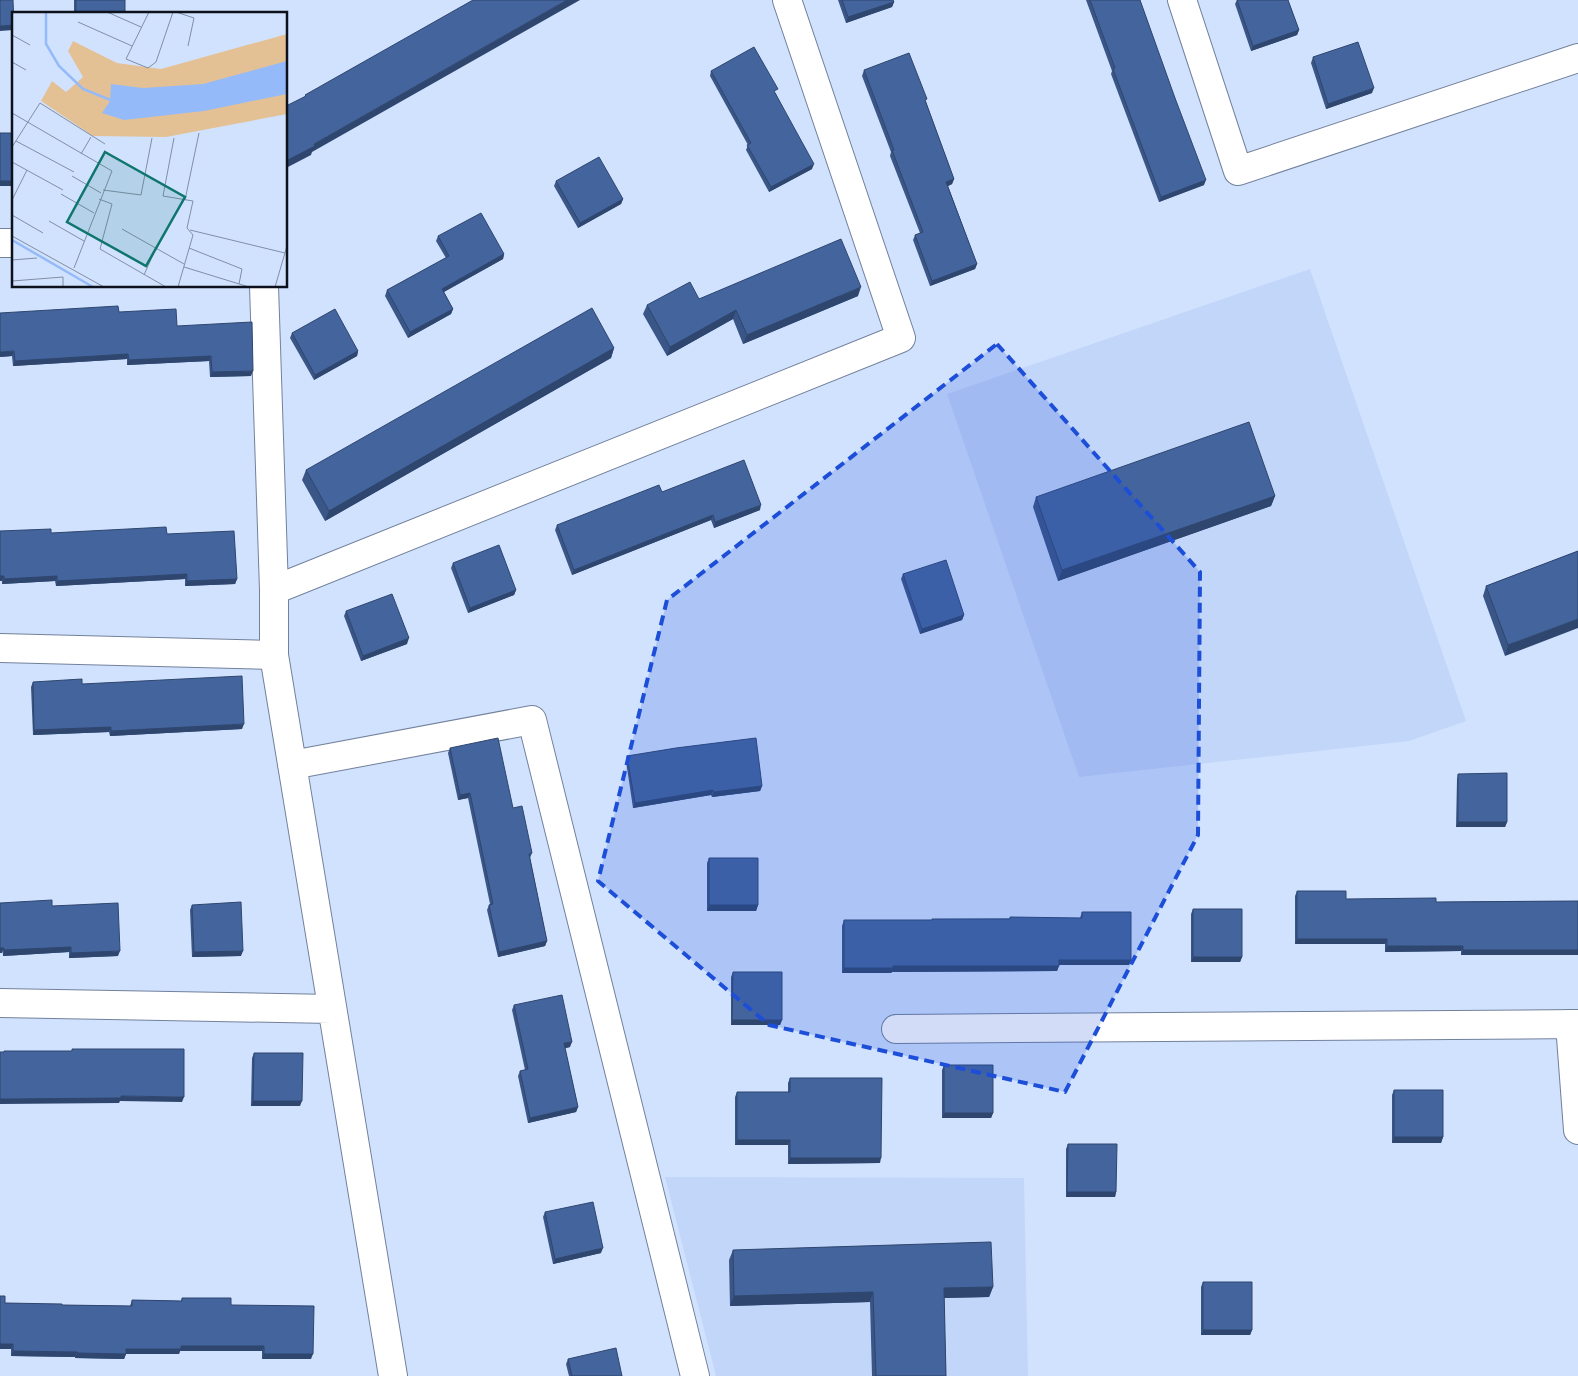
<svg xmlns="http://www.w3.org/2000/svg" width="1578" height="1376" viewBox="0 0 1578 1376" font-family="Barlow,sans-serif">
<rect width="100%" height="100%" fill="#d1e2ff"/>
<path fill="#c2d6f9" d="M 1310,269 L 1466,721 L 1409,741 L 1079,777 L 947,394 Z
M 665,1177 L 1024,1178 L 1028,1376 L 716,1376 Z"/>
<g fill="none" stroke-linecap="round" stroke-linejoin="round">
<g stroke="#72819b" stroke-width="30">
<path id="minor" d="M 1182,0 L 1238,171 L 1578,58
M 0,243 L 14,243
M 264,286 L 274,590 L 274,655 L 393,1376
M 274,590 L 901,338 L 787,0
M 0,648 L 274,655
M 292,765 L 532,720 L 695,1376
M 0,1003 L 332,1009
M 1570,1024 L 1578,1130
M 896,1029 L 1578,1024"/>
</g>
<use href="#minor" stroke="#fff" stroke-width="28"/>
</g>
<path fill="#3a5687" d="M 74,0 L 125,0 L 125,14 L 74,14 Z
M 838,0 L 893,0 L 894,2 L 892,7 L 846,23 Z
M 1086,0 L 1140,0 L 1204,185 L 1159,202 L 1111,74 L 1112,71 Z
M 1237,0 L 1288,0 L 1299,30 L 1297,35 L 1251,51 L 1235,4 Z
M 1313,57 L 1372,93 L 1326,109 L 1311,63 Z
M 864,70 L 926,102 L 954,179 L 952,184 L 948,186 L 977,264 L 975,269 L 930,286 L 913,240 L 915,235 L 920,233 L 890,156 L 891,152 L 862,76 Z
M 711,71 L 776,94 L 812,169 L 769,192 L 746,150 L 748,145 L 710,76 Z
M 556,181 L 623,199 L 621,204 L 578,228 L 554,186 Z
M 438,236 L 504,254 L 503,259 L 444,292 L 453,309 L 451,314 L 408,338 L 385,296 L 387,290 L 446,258 L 436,241 Z
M 858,296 L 743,344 L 733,319 L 667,356 L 643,314 L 647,305 L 699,299 Z
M 119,312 L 177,326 L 251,376 L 210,377 L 209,361 L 127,365 L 127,359 L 13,366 L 12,356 L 0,357 Z
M 292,333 L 358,351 L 357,356 L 314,380 L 290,338 Z
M 614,348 L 611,358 L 325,521 L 302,480 L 306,470 Z
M 662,492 L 760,510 L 714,528 L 711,520 L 572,575 L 555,530 L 557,525 Z
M 1275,496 L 1271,506 L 1058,581 L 1033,507 L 1036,497 Z
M 0,531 L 51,533 L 167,534 L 237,579 L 235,584 L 185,586 L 185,579 L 56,586 L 55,581 L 2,584 L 2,581 L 0,581 Z
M 1578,551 L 1505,656 L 1483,596 L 1486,586 Z
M 453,563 L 516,590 L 514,595 L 468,613 L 451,568 Z
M 903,574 L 964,615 L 962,620 L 920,634 L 901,579 Z
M 346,611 L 407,644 L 361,661 L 344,616 Z
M 33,682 L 82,684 L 242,729 L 110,736 L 109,732 L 33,735 L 31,687 Z
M 450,748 L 513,808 L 532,853 L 530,858 L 547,941 L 545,946 L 498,957 L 487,910 L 489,905 L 490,904 L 468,798 L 458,800 L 448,753 Z
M 627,756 L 762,786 L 760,791 L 712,797 L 711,795 L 633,808 L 626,761 Z
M 1458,774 L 1507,822 L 1505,827 L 1456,827 L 1457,779 Z
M 709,858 L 758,905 L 756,911 L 707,911 L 707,863 Z
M 1297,891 L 1346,899 L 1436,902 L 1578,901 L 1461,955 L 1461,951 L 1385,952 L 1385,944 L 1295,944 L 1295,896 Z
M 0,903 L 52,906 L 118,956 L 69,958 L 69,952 L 3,956 Z
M 192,905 L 241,956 L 192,957 L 190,910 Z
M 1193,909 L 1242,957 L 1240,962 L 1191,962 L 1191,914 Z
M 1082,912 L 1131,960 L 1129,965 L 1059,965 L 1057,971 L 892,972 L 891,973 L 842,973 L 842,926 L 844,920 L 932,920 L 932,919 L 1080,918 Z
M 733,972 L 782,1020 L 780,1025 L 731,1025 L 731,977 Z
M 514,1005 L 570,1047 L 565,1048 L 578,1107 L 576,1112 L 528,1123 L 518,1076 L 520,1071 L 525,1070 L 512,1010 Z
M 254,1053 L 300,1106 L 251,1106 L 252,1058 Z
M 944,1065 L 993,1113 L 991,1118 L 942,1118 L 942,1070 Z
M 790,1078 L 880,1163 L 788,1164 L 788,1145 L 735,1145 L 735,1097 L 737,1092 L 788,1092 L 788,1083 Z
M 1394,1090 L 1443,1137 L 1441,1143 L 1392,1143 L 1392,1095 Z
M 1068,1144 L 1116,1192 L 1115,1197 L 1066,1197 L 1066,1149 Z
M 545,1212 L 601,1253 L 553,1264 L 543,1217 Z
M 733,1250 L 993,1287 L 989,1297 L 944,1298 L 946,1376 L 872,1376 L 870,1302 L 730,1306 L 729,1260 Z
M 1203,1282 L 1252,1330 L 1250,1335 L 1201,1335 L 1201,1287 Z
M 0,1296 L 5,1303 L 62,1305 L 130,1306 L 132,1300 L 181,1301 L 182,1298 L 231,1305 L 311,1359 L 262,1359 L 262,1351 L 180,1351 L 179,1354 L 126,1354 L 124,1359 L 75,1358 L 75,1357 L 11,1356 L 11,1349 L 0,1349 Z
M 568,1359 L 622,1376 L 569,1376 L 566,1364 Z"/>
<path fill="#2f466e" d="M 567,0 L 580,0 L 312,152 L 311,155 L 286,168 L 286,161 L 314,144 Z
M 894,2 L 892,7 L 846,23 L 848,17 Z
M 14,25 L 13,30 L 0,31 L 0,26 Z
M 1299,30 L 1297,35 L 1251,51 L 1253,46 Z
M 1374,88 L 1372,93 L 1326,109 L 1328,104 Z
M 814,164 L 812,169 L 769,192 L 771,187 Z
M 954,179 L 952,184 L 944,188 L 946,182 Z
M 1206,180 L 1204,185 L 1159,202 L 1161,197 Z
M 0,181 L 14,181 L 14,186 L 0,186 Z
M 623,199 L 621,204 L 578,228 L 580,223 Z
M 504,254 L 503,259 L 440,294 L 442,289 Z
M 977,264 L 975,269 L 930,286 L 932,281 Z
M 861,287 L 858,296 L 743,344 L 747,335 Z
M 453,309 L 451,314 L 408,338 L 410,332 Z
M 736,310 L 733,319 L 667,356 L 670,347 Z
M 614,348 L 611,358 L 325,521 L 329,511 Z
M 14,351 L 12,356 L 0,357 L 0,352 Z
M 358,351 L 357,356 L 314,380 L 315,375 Z
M 128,354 L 127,359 L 13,366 L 15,361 Z
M 211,356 L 209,361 L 127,365 L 129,360 Z
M 253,371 L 251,376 L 210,377 L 212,372 Z
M 1275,496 L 1271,506 L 1058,581 L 1062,570 Z
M 761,505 L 760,510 L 714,528 L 715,522 Z
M 713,515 L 711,520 L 572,575 L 574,570 Z
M 187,574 L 185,579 L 56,586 L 57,581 Z
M 0,576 L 4,576 L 2,581 L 0,581 Z
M 57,576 L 55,581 L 2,584 L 4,579 Z
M 237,579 L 235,584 L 185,586 L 187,581 Z
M 516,590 L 514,595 L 468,613 L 470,608 Z
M 964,615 L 962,620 L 920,634 L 922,629 Z
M 1578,619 L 1578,628 L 1505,656 L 1508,645 Z
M 409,638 L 407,644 L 361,661 L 363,656 Z
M 244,724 L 242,729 L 110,736 L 111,731 Z
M 111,727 L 109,732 L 33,735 L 34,730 Z
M 762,786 L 760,791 L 712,797 L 714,792 Z
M 713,790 L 711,795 L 633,808 L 635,803 Z
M 470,793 L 468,798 L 458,800 L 460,795 Z
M 1458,822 L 1507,822 L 1505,827 L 1456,827 Z
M 709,905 L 758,905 L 756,911 L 707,911 Z
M 1297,939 L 1387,939 L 1385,944 L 1295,944 Z
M 547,941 L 545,946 L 498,957 L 499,952 Z
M 1387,946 L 1463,946 L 1461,951 L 1385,952 Z
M 71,947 L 69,952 L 3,956 L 4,950 Z
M 0,948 L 4,948 L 2,953 L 0,953 Z
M 1463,950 L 1578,950 L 1578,955 L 1461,955 Z
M 120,951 L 118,956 L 69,958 L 71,953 Z
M 243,951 L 241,956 L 192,957 L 194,952 Z
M 1193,957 L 1242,957 L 1240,962 L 1191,962 Z
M 1059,960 L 1131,960 L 1129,965 L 1057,965 Z
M 893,966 L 1059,966 L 1057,971 L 892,972 L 891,973 L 842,973 L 844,968 Z
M 732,1020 L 782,1020 L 780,1025 L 731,1025 Z
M 572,1042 L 570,1047 L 562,1049 L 564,1043 Z
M 121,1096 L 184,1097 L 182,1102 L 120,1101 L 119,1103 L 0,1104 L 0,1099 Z
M 253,1101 L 302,1101 L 300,1106 L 251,1106 Z
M 578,1107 L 576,1112 L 528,1123 L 530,1118 Z
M 944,1113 L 993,1113 L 991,1118 L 942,1118 Z
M 1394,1137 L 1443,1137 L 1441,1143 L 1392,1143 Z
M 737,1140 L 790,1140 L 788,1145 L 735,1145 Z
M 790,1158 L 881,1158 L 880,1163 L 788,1164 Z
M 1067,1192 L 1116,1192 L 1115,1197 L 1066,1197 Z
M 603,1248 L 601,1253 L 553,1264 L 555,1259 Z
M 993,1287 L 989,1297 L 940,1298 L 944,1288 Z
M 873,1292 L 870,1302 L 730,1306 L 734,1296 Z
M 1203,1330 L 1252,1330 L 1250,1335 L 1201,1335 Z
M 0,1344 L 13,1344 L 11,1349 L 0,1349 Z
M 181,1346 L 264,1346 L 262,1351 L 180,1351 L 179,1354 L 124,1354 L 126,1349 Z
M 13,1351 L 77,1352 L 75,1357 L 11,1356 Z
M 77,1353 L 126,1354 L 124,1359 L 75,1358 Z
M 264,1354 L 313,1354 L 311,1359 L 262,1359 Z"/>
<path fill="#43649d" stroke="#2f466e" d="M 0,0 L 13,0 L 14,25 L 0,26 Z
M 76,0 L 125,0 L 125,14 L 76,14 Z
M 473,0 L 567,0 L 314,144 L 315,146 L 286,161 L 286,106 L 306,96 L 305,95 Z
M 842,0 L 893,0 L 894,2 L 848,17 Z
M 1090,0 L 1140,0 L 1175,98 L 1206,180 L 1161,197 L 1113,69 L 1115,68 Z
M 1237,0 L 1288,0 L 1299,30 L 1253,46 Z
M 1358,42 L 1374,88 L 1328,104 L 1313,57 Z
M 754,47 L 778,89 L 774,91 L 814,164 L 771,187 L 747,145 L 751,143 L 711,71 Z
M 909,53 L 927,99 L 925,100 L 954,179 L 946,182 L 977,264 L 932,281 L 915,235 L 923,232 L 892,150 L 894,150 L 864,70 Z
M 0,133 L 14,133 L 14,181 L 0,181 Z
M 599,157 L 623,199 L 580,223 L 556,181 Z
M 481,213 L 504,254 L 442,289 L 453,309 L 410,332 L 387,290 L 449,256 L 438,236 Z
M 841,239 L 861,287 L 747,335 L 736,310 L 670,347 L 647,305 L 690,282 L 699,299 Z
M 118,306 L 119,312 L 176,309 L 177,326 L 252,322 L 253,371 L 212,372 L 211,356 L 129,360 L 128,354 L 15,361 L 14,351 L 0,352 L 0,313 Z
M 592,308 L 614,348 L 329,511 L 306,470 Z
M 335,309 L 358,351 L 315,375 L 292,333 Z
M 1249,422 L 1275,496 L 1062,570 L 1036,497 Z
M 744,460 L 761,505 L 715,522 L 713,515 L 574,570 L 557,525 L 659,485 L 662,492 Z
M 166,527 L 167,534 L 234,531 L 237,579 L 187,581 L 187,574 L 57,581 L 57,576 L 4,579 L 4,576 L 0,576 L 0,531 L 51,529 L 51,533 Z
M 499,545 L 516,590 L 470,608 L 453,563 Z
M 1578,551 L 1578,619 L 1508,645 L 1486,586 Z
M 946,560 L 964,615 L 922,629 L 903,574 Z
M 392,594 L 409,638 L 363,656 L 346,611 Z
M 242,676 L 244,724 L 111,731 L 111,727 L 34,730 L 33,682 L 82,679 L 82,684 Z
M 498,738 L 513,808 L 522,806 L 532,853 L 529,854 L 547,941 L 499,952 L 489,905 L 493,904 L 470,793 L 460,795 L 450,748 Z
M 756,738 L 762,786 L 714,792 L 713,790 L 635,803 L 627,756 L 676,748 Z
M 1507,773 L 1507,822 L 1458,822 L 1458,774 Z
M 709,858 L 758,858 L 758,905 L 709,905 Z
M 1297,891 L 1346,891 L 1346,899 L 1436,898 L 1436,902 L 1578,901 L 1578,950 L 1463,950 L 1463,946 L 1387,946 L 1387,939 L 1297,939 Z
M 52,900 L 52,906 L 118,903 L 120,951 L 71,953 L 71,947 L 4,950 L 4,948 L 0,948 L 0,903 Z
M 241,902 L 243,951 L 194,952 L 192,905 Z
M 1193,909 L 1242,909 L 1242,957 L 1193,957 Z
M 1082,912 L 1131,912 L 1131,960 L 1059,960 L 1059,966 L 893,966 L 893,968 L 844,968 L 844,920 L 932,920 L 932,919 L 1010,919 L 1010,917 L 1082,918 Z
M 733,972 L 782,972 L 782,1020 L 732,1020 Z
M 562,995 L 572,1042 L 564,1043 L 578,1107 L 530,1118 L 520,1071 L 528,1069 L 514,1005 Z
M 72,1049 L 184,1049 L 184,1097 L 121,1096 L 121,1098 L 0,1099 L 0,1052 L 4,1052 L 4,1051 L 72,1051 Z
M 254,1053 L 303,1053 L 302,1101 L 253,1101 Z
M 944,1065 L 993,1065 L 993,1113 L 944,1113 Z
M 790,1078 L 882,1078 L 881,1158 L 790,1158 L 790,1140 L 737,1140 L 737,1092 L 790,1092 Z
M 1394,1090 L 1443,1090 L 1443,1137 L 1394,1137 Z
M 1068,1144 L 1117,1144 L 1116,1192 L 1067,1192 Z
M 593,1202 L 603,1248 L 555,1259 L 545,1212 Z
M 991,1242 L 993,1287 L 944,1288 L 946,1376 L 876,1376 L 873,1292 L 734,1296 L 733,1250 Z
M 1203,1282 L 1252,1282 L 1252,1330 L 1203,1330 Z
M 0,1296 L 5,1296 L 5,1303 L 62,1304 L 62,1305 L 132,1306 L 132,1300 L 182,1301 L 182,1298 L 231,1298 L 231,1305 L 314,1306 L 313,1354 L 264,1354 L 264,1346 L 181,1346 L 181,1349 L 126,1349 L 126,1354 L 77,1353 L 77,1352 L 13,1351 L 13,1344 L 0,1344 Z
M 616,1348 L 622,1376 L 572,1376 L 568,1359 Z"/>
<path fill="#1d4ed8" fill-opacity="0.2" stroke="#1d4ed8" stroke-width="4" stroke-dasharray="10 6" stroke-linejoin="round" d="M 997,344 L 1200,572 L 1198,835 L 1065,1092 L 769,1025 L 598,881 L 667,600 Z"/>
<g transform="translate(12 12)">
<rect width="275" height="275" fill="#d1e2ff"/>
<path d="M 275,22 L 275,102 L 154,125 L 81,124 L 29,89 L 40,69 L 54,80 L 71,65 L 56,39 L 61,29 L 105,51 L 149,57 Z" fill="#e4c195"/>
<path d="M 275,49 L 275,82 L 192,99 L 112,108 L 90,101 L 98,89 L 99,72 L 131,76 L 191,72 Z" fill="#95baf9"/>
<path fill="none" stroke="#95baf9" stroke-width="2.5" d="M 34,0 L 34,32 L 47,54 L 71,77 L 101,89M 0,228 L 81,275"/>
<path fill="none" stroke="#828ea4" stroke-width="1" d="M 95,0 L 129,15M 137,0 L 114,47 L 136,56 L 144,50 L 161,0M 164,0 L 182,6 L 176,34M 66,10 L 120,34M 0,23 L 18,33M 0,50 L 14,58M 0,101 L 100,159 L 62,256M 162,126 L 151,184 L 181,189 L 175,216 L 181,223 L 166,275M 4,129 L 62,160M 0,135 L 28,91 L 93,132M 69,142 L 79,125M 0,150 L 51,178M 60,164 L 89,181M 91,178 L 129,183 L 140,126M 49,182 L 82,201M 87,187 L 100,192 L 88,237 L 154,275M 0,188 L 15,158M 173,188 L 187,121M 0,203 L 31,221M 37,209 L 72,229M 110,217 L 172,252M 178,218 L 273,241M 0,224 L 92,275M 177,236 L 230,257 L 227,272M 0,248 L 25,246M 172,255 L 237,275M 132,263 L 144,236M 0,269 L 51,265 L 51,275M 263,275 L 275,234"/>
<path fill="#0f766e" fill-opacity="0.15" stroke="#0f766e" stroke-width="2.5" d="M 93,140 L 173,185 L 134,254 L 55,210 Z"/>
<rect width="275" height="275" fill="none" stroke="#0c111b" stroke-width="2.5"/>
</g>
</svg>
